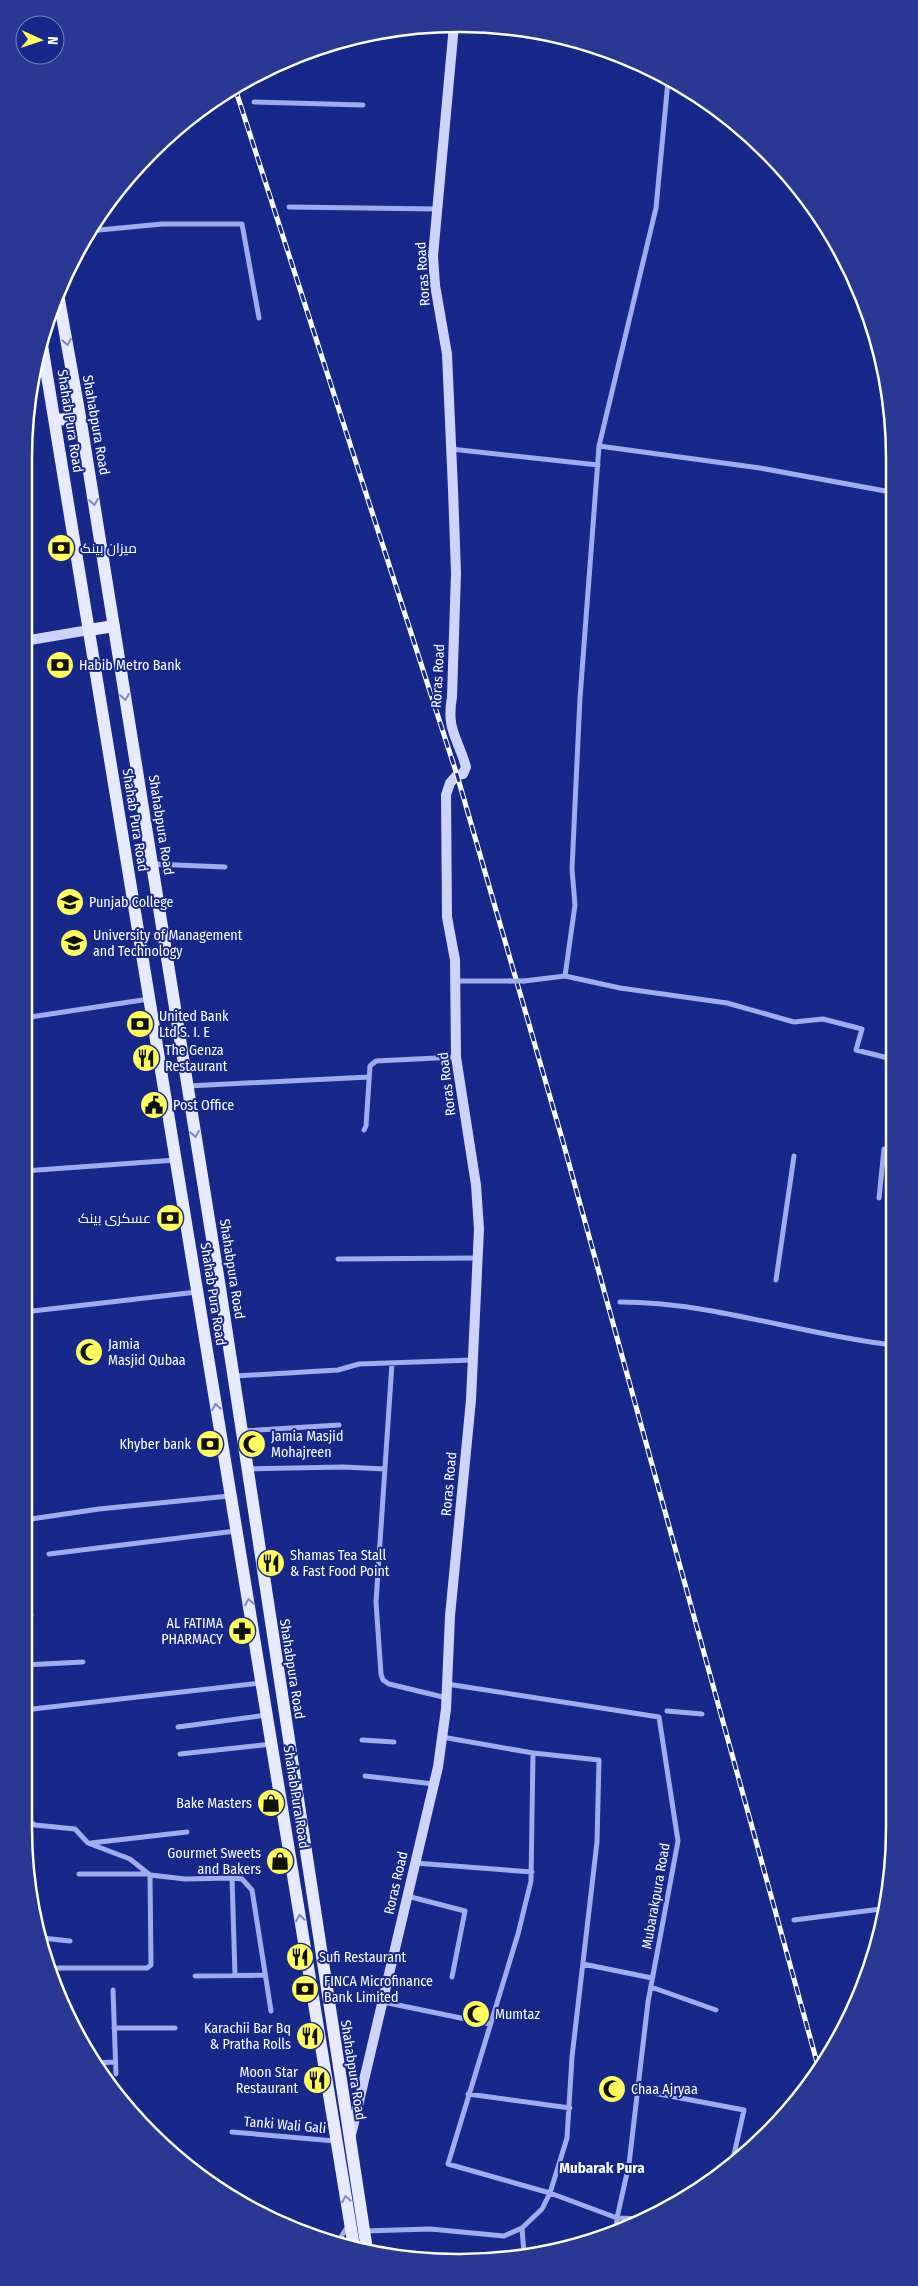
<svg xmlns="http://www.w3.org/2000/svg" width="918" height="2286" viewBox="0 0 918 2286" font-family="'Fira Sans Condensed',Cairo,sans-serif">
<rect width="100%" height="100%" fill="#17278a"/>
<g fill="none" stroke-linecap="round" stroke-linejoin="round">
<path stroke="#a0acee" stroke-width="5" d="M 254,102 L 363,105
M 289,207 L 436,209
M 89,231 L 162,224 L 242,224 L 259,318
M 599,446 L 760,468 L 891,492
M 451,449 L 598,465
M 152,864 L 225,867
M 565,976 L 575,905 L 572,869 L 580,698 L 599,446 L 656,208 L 668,81
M 455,981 L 510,981
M 524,981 L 565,976 L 620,988 L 727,1003 L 794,1022 L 823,1019 L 862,1029 L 856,1050 L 892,1059
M 24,1018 L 149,999
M 188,1086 L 369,1077
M 364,1130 L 366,1126 L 370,1066 L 376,1061 L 456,1057
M 24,1171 L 176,1160
M 879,1198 L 884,1149
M 338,1259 L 477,1258
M 776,1280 L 794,1156
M 620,1302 C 713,1302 802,1335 893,1345
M 24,1312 L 197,1292
M 392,1363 L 376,1602 L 381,1674 L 383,1680 L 389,1684 L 447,1698
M 235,1376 L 338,1370 L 359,1364 L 473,1360
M 242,1431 L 339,1425
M 248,1469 L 343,1467 L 385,1469
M 24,1520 L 99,1509 L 229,1496
M 49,1554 L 236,1531
M 24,1616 L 31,1615
M 24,1665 L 83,1662
M 447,1684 L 659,1717 L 678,1841 L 648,2002 L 629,2164 L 617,2218 L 616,2232
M 24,1710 L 261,1683
M 667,1711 L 702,1714
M 178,1727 L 267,1715
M 362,1740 L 394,1742
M 533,1753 L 531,1881 L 518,1934 L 448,2164 L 550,2193 L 617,2218 L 644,2219
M 180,1754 L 272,1744
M 365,1776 L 434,1784
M 24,1799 L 27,1799 L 30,1822 L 35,1825 L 75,1829 L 88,1843 L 130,1859 L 150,1875 L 185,1879 L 232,1878 L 242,1879 L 252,1890 L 271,2011
M 91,1843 L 187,1832
M 415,1863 L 532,1872
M 79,1874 L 148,1874
M 232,1878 L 235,1975
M 407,1896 L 465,1911 L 452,1977
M 794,1920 L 881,1909
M 42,1938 L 70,1941
M 583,1964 L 652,1978
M 47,1968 L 147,1968 L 151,1965 L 150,1875
M 195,1976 L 265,1975
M 651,1987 L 716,2010
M 113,1990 L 116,2074
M 383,2002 L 490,2024
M 114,2028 L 175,2028
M 95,2063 L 115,2062
M 638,2090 L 744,2110 L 733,2159
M 468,2094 L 570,2108
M 232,2132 L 335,2141
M 522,2228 L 524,2254
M 364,2231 L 430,2229 L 504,2236 L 522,2228 L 542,2209 L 550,2193 L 567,2138 L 572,2057 L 597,1842 L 599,1760 L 533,1753 L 442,1737
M 337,2243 L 348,2226"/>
<path stroke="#cdd3fa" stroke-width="10" d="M 24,641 L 89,630
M 351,2135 L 438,1767 L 446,1709 L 450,1616 L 471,1400 L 479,1229 L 476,1185 L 456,1057 L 455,960 L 447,917 L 446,795 L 450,783 L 457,775 L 463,774 L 466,767 C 458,738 446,730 452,697 L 456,573 L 453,489 L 447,354 L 435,285 L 433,256 L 454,25"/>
<path stroke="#e7e9ff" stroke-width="12" d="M 58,294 L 81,422 L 220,1288 L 367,2250
M 42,345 L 354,2247
M 55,420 L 80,418
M 89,630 L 114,626"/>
<g stroke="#fff" stroke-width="5">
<path id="rail" d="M 235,88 L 457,775 L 563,1142 L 818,2066"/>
</g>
<use href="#rail" stroke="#17278a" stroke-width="3" stroke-dasharray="9" stroke-linecap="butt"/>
<path stroke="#a0acee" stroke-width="5" d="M 510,981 L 524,981"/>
</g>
<defs><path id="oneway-chevron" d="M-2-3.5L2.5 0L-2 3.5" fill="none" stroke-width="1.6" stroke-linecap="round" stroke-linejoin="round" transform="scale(1.25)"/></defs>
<g stroke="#7f88c4">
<use href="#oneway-chevron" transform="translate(67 342) rotate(80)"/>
<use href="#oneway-chevron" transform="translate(94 502) rotate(81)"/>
<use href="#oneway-chevron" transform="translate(125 697) rotate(81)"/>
<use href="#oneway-chevron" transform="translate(195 1134) rotate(81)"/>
<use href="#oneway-chevron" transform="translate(216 1407) rotate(-99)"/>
<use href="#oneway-chevron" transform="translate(249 1602) rotate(-99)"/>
<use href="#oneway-chevron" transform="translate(300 1918) rotate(-99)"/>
<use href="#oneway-chevron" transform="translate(346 2199) rotate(-100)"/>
</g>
<defs>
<g id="bank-disc" transform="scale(1.4375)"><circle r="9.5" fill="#feff5d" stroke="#17278a"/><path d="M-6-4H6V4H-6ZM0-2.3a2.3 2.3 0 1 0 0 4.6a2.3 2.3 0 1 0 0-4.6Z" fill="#111"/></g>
<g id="university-disc" transform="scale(1.4375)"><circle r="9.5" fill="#feff5d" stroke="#17278a"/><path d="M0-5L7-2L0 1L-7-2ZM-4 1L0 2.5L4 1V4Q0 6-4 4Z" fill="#111"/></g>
<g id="restaurant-disc" transform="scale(1.4375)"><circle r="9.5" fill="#feff5d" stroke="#17278a"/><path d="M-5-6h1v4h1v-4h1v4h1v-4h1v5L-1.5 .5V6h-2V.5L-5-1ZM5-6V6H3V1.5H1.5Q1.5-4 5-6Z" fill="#111"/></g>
<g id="civic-disc" transform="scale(1.4375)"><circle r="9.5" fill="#feff5d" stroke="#17278a"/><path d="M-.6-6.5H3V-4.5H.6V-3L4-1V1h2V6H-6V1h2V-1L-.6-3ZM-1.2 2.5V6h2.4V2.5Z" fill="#111"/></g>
<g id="mosque-disc" transform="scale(1.4375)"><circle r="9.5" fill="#feff5d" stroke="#17278a"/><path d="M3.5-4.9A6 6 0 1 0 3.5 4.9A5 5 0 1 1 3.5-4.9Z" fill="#111"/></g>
<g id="pharmacy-disc" transform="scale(1.4375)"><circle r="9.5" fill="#feff5d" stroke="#17278a"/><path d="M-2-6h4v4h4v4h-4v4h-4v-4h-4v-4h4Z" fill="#111"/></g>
<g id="shop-disc" transform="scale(1.4375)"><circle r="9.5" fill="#feff5d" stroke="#17278a"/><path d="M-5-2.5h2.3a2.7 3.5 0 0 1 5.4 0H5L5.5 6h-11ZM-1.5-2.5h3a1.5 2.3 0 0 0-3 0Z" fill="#111"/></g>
</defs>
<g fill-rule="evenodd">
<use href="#bank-disc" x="61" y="548"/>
<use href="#bank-disc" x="60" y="665"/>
<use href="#university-disc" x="70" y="902"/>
<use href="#university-disc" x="74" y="943"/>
<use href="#bank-disc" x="140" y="1024"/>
<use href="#restaurant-disc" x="146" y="1058"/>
<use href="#civic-disc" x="154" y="1105"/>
<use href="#bank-disc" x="170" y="1218"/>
<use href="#mosque-disc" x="89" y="1352"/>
<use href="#bank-disc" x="210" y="1444"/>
<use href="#mosque-disc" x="252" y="1444"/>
<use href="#restaurant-disc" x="271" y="1563"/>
<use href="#pharmacy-disc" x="242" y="1631"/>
<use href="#shop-disc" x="271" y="1803"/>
<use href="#shop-disc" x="280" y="1861"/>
<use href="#restaurant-disc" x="300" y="1957"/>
<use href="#bank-disc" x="305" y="1989"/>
<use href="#mosque-disc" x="476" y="2014"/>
<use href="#restaurant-disc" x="310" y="2036"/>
<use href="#restaurant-disc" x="317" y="2080"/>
<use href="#mosque-disc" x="612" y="2089"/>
</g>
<g text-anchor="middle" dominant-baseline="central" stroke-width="4" stroke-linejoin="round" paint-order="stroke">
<g font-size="14" fill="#fff" stroke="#17278a">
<text transform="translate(423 274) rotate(-94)">Roras Road</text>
<text transform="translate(70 421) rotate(81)">Shahab Pura Road</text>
<text transform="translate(96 425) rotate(80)">Shahabpura Road</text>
<text transform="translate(438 676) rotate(-87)">Roras Road</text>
<text transform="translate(135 820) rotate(81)">Shahab Pura Road</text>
<text transform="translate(161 825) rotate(81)">Shahabpura Road</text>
<text transform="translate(447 1084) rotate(-97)">Roras Road</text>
<text transform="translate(232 1269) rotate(81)">Shahabpura Road</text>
<text transform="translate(213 1294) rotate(81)">Shahab Pura Road</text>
<text transform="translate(449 1484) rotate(-85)">Roras Road</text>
<text transform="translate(292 1669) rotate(81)">Shahabpura Road</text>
<text transform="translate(296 1797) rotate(81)">Shahab Pura Road</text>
<text transform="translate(396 1883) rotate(-77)">Roras Road</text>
<text transform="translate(656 1896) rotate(-80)">Mubarakpura Road</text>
<text transform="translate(353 2070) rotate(81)">Shahabpura Road</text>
<text transform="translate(285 2125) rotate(5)">Tanki Wali Gali</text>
</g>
<g font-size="14" fill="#fff" stroke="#17278a" text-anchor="start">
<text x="80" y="548">میزان بینک</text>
<text x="79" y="665">Habib Metro Bank</text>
<text x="89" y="902">Punjab College</text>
<text x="93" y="935">University of Management<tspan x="93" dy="16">and Technology</tspan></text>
<text x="159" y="1016">United Bank<tspan x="159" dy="16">Ltd S. I. E</tspan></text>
<text x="165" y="1050">The Genza<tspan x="165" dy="16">Restaurant</tspan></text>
<text x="173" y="1105">Post Office</text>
<text x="151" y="1218" text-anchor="end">عسکری بینک</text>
<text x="108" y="1344">Jamia<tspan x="108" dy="16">Masjid Qubaa</tspan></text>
<text x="271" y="1436">Jamia Masjid<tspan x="271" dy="16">Mohajreen</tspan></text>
<text x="191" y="1444" text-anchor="end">Khyber bank</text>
<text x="290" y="1555">Shamas Tea Stall<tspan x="290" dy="16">&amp; Fast Food Point</tspan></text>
<text x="223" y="1623" text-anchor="end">AL FATIMA<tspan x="223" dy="16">PHARMACY</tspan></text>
<text x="252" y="1803" text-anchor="end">Bake Masters</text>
<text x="261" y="1853" text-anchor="end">Gourmet Sweets<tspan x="261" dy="16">and Bakers</tspan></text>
<text x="319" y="1957">Sufi Restaurant</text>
<text x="324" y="1981">FINCA Microfinance<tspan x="324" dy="16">Bank Limited</tspan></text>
<text x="495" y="2014">Mumtaz</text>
<text x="291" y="2028" text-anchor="end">Karachii Bar Bq<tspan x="291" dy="16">&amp; Pratha Rolls</tspan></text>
<text x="298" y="2072" text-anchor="end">Moon Star<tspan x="298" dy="16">Restaurant</tspan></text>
<text x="631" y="2089">Chaa Ajryaa</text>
</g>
<g font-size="15" font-weight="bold" fill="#fff" stroke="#17278a">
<text x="602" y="2168">Mubarak Pura</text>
</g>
</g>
<path d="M0 0H918V2286H0ZM458 32H460A426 426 0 0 1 886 458V1828A426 426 0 0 1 460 2254H458A426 426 0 0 1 32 1828V458A426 426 0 0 1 458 32Z" fill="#2a3893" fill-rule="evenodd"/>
<path fill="none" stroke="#fff" stroke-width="2.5" d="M458 32H460A426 426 0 0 1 886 458V1828A426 426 0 0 1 460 2254H458A426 426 0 0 1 32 1828V458A426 426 0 0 1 458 32Z"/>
<g transform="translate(40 40) rotate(93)"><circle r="24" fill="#17278a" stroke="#747db9"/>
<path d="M0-4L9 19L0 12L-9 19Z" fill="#feff5d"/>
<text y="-8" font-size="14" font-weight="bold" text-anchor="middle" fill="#ffffff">N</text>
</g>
</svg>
